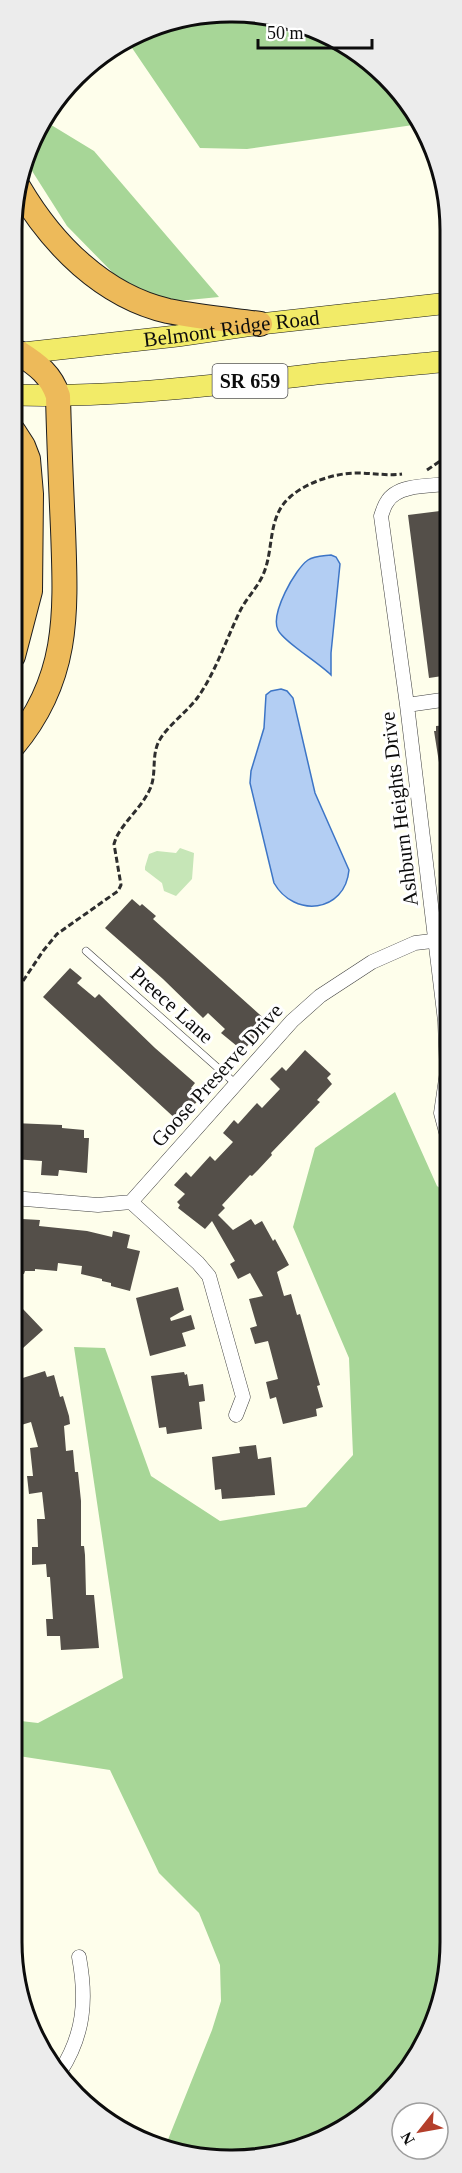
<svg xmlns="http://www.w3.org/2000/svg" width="462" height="2173" viewBox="0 0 462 2173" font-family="'Times New Roman',serif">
<rect width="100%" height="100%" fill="#fefeeb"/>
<path fill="#c6e6b7" d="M 180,848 L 194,853 L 192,879 L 176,896 L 164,891 L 162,883 L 145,870 L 145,867 L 149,854 L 157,851 L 176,853 Z"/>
<path fill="#a7d697" d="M 259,14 L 328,34 L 386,76 L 420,124 L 247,149 L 200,148 L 128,42 L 174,20 Z
M 43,120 L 94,151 L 219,297 L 168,302 L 117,277 L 67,226 L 27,163 Z
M 395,1092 L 437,1186 L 449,1195 L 448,1970 L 427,2039 L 375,2107 L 301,2149 L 217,2161 L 165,2147 L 212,2030 L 221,2001 L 220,1965 L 199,1913 L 159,1873 L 110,1770 L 12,1755 L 12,1720 L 38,1723 L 123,1678 L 74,1347 L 105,1348 L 151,1476 L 220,1521 L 306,1507 L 353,1455 L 349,1358 L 293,1227 L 315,1148 Z"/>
<path fill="#b3cef3" stroke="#3d75c6" stroke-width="1.5" d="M 331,555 L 336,557 L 340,564 L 331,653 L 331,675 C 318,662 284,642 278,630 C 270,614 295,569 308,560 C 314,556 324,556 331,555 Z
M 281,689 L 287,691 L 293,698 L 315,793 L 349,870 C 345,913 294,918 274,883 L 250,783 L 251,771 L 264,728 L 266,695 L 271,691 Z"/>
<path fill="#544f49" d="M 440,511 L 443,535 L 444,535 L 449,588 L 449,675 L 429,678 L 408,515 Z
M 449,725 L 449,775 L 441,775 L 434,731 L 436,731 L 436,726 Z
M 132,899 L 140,906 L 142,904 L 156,916 L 153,919 L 268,1022 L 243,1051 L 221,1033 L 225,1029 L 208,1013 L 203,1018 L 163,979 L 105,928 Z
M 70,968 L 82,978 L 77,983 L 95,998 L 99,994 L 155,1048 L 195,1083 L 191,1088 L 201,1097 L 179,1122 L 43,997 Z
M 305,1050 L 331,1074 L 327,1078 L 332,1084 L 317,1100 L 320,1102 L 271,1153 L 272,1155 L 258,1170 L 252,1176 L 250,1175 L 222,1205 L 225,1208 L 218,1215 L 233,1230 L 251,1219 L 255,1225 L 262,1221 L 273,1241 L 275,1239 L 289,1265 L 277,1272 L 284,1296 L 291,1294 L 297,1315 L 300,1314 L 320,1385 L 317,1386 L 323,1407 L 316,1409 L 317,1416 L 283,1424 L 276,1397 L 270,1399 L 266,1382 L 278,1379 L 268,1341 L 255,1344 L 250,1328 L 257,1326 L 249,1299 L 263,1296 L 250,1273 L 238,1279 L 230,1264 L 235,1261 L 212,1221 L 205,1229 L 178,1208 L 180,1205 L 177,1202 L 185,1194 L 174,1185 L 186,1172 L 191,1177 L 210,1156 L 215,1161 L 233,1142 L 223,1133 L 234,1120 L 238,1124 L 257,1103 L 262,1108 L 280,1089 L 270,1079 L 282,1067 L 286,1071 Z
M 13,1123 L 62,1125 L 62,1128 L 84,1130 L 84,1138 L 89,1138 L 87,1173 L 59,1170 L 58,1176 L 41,1175 L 42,1161 L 13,1159 Z
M 22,1219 L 40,1220 L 39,1226 L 87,1231 L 112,1237 L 113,1231 L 130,1235 L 127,1248 L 140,1251 L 130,1291 L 111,1286 L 111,1283 L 102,1281 L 102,1279 L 81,1274 L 82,1266 L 58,1263 L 57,1271 L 35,1269 L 35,1271 L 25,1271 L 24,1274 L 13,1273 L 13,1232 L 21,1233 Z
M 178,1287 L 184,1310 L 170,1318 L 171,1321 L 191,1315 L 195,1329 L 182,1333 L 186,1346 L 150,1356 L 136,1298 Z
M 13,1301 L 20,1309 L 22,1308 L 43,1330 L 13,1357 Z
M 45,1371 L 47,1377 L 54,1375 L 60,1397 L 63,1396 L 69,1416 L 70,1424 L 64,1426 L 66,1451 L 73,1450 L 75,1472 L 78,1472 L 81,1501 L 81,1546 L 84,1546 L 85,1555 L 86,1595 L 94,1595 L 99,1648 L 61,1650 L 60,1636 L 47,1636 L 46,1619 L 53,1619 L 50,1577 L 47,1577 L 46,1564 L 32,1565 L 32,1547 L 38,1547 L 37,1519 L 45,1519 L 42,1492 L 29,1494 L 27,1476 L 33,1476 L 30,1448 L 38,1447 L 31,1422 L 18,1426 L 13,1409 L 19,1407 L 13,1381 Z
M 184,1372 L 185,1375 L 187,1374 L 189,1386 L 203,1384 L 205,1401 L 199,1402 L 202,1429 L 167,1434 L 166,1427 L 159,1428 L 151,1376 Z
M 256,1445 L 258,1459 L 271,1457 L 275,1495 L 222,1499 L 221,1489 L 215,1490 L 212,1457 L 240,1453 L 239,1447 Z"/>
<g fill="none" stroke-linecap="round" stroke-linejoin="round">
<g stroke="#3f3f3f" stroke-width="8">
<path id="service" d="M 86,951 L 236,1084"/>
</g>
<g stroke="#3f3f3f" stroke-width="15">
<path id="minor" d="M 407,705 L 449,699
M 449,1143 L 441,1113 L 447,1072 L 445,1021 L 407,705 L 381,516 C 383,511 384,506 387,502 C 397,484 431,486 449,484
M 13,1198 L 98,1205 L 131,1202 L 292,1021 L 320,996 L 372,962 L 415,943 L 449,939
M 131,1202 L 198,1263 L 209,1276 L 243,1397 L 236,1415
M 12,1627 L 12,1584
M 60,2072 C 84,2035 87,2000 79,1957"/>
</g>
<g stroke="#1d1d1d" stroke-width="22">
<g id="primary">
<path id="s1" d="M 14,354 L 177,336 L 260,324 L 449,303"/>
<path d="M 14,395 C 109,398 205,386 300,376 C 350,370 400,366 449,361"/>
</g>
</g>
<g stroke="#1d1d1d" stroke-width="26">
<path id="motorway" d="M 19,188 C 52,244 103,296 168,311 C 198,317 230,320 260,324
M 13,656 L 30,591 L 31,494 L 28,459 L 23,446 L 14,432
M 13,746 C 70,678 66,612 63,529 C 61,485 59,440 58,396 C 51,375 38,365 19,353"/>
</g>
<path stroke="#2e2e2e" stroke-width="3" stroke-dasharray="6 3" stroke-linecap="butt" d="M 427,470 L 449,455
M 13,996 L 43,951 L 57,934 L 118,891 L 121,885 L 114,844 L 116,838 C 125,820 142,807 150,789 C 157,774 151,756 159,741 C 167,726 187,712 198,697 C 216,671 226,640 240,611 C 246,599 256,589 262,577 C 275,551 266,518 290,497 C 307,482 335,473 357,473 C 373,473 387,476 402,474"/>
<use href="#service" stroke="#fff" stroke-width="7"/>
<use href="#minor" stroke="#fff" stroke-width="14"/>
<use href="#primary" stroke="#f2eb68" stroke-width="21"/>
<use href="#motorway" stroke="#edba5a" stroke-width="24"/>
</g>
<g text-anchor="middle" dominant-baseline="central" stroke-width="6" stroke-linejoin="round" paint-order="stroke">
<rect fill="#fff" stroke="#555" stroke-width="1.5" x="212.5" y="364" width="75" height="34" rx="4.5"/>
<g font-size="20" font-weight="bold" fill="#0c0c0c">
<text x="250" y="381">SR 659</text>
</g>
<g font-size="21" fill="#0c0c0c" stroke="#fff">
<text stroke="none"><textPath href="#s1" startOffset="219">Belmont Ridge Road</textPath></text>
<text transform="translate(399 809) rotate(-97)">Ashburn Heights Drive</text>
<text transform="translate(172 1005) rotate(42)">Preece Lane</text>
<text transform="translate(217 1075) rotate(-48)">Goose Preserve Drive</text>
</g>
</g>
<path d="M0 0H462V2173H0ZM230 22H232A208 208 0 0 1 440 230V1942A208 208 0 0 1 232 2150H230A208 208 0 0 1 22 1942V230A208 208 0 0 1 230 22Z" fill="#ececec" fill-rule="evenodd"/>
<path fill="none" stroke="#0c0c0c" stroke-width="3" d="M230 22H232A208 208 0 0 1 440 230V1942A208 208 0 0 1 232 2150H230A208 208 0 0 1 22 1942V230A208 208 0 0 1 230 22Z"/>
<g transform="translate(420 2131) rotate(239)"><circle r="28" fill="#ffffff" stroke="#9e9e9e" stroke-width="1.5"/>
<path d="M0-4.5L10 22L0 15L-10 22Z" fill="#b43f2b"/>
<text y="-9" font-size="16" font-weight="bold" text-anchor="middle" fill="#0c0c0c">N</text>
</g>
<path d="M258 39v9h114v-9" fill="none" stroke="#0c0c0c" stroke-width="3"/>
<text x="267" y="39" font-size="18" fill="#0c0c0c" stroke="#ffffff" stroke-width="4.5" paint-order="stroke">50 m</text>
</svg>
